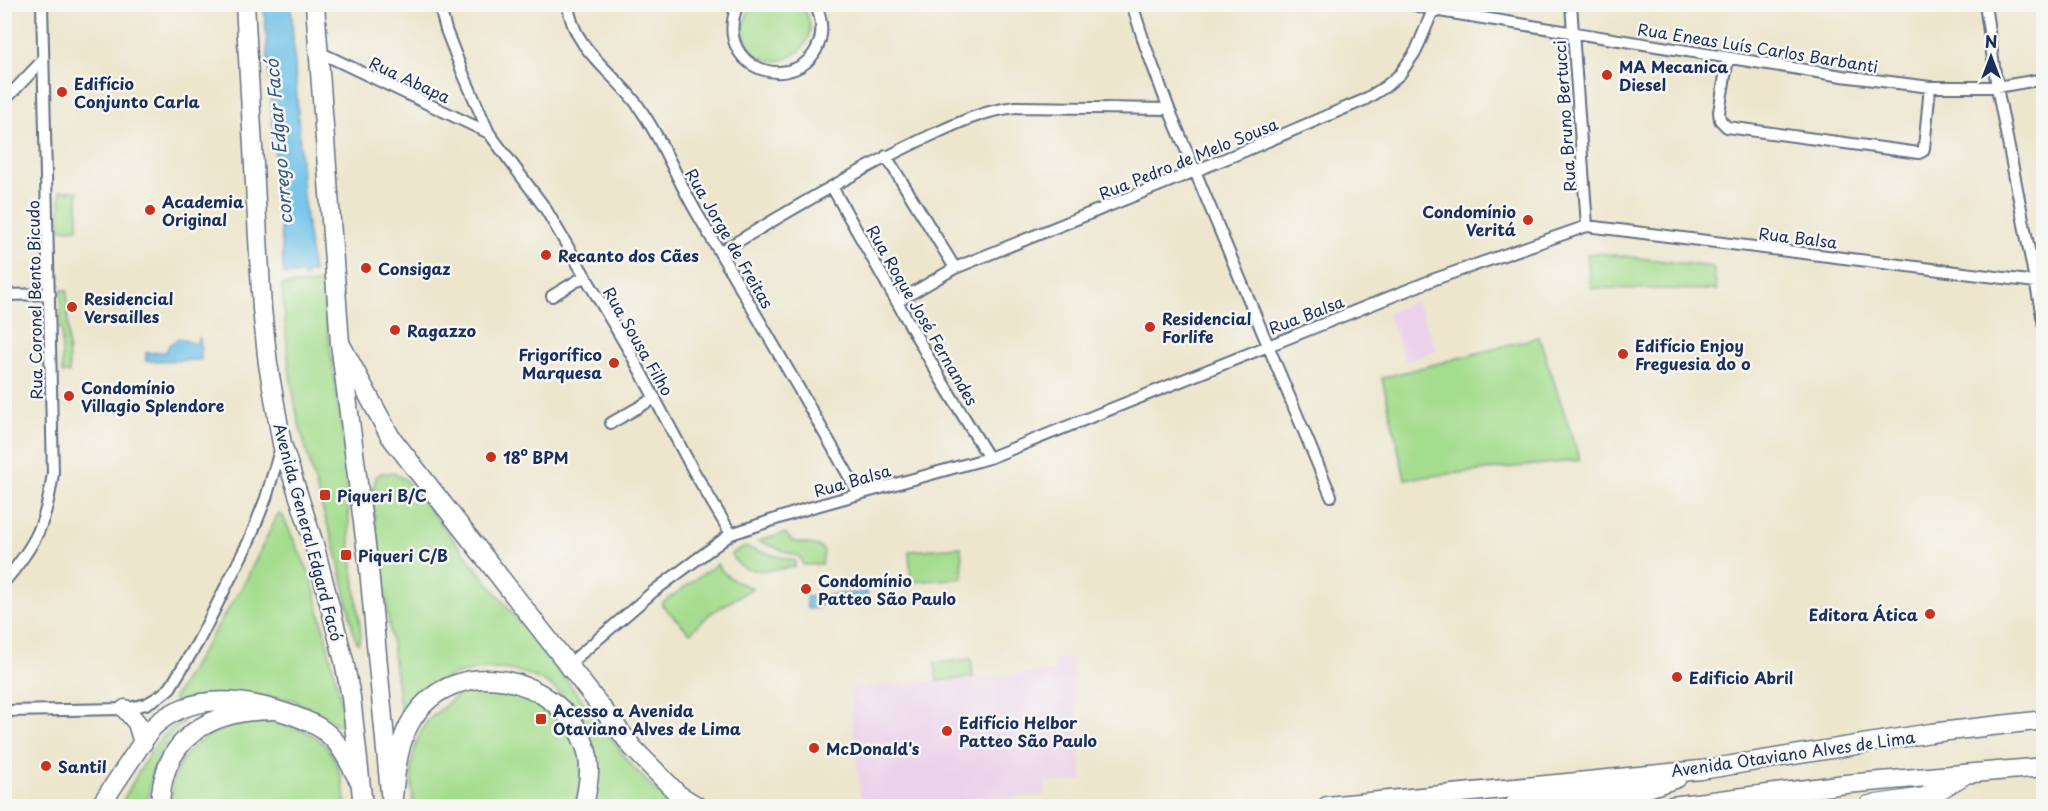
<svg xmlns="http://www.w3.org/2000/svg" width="2048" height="811" viewBox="0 0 2048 811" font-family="'Playpen Sans',sans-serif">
<rect width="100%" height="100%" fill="#f6f6f2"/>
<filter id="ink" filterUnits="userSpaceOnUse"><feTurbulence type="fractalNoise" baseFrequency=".0167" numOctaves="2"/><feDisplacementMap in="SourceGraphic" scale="12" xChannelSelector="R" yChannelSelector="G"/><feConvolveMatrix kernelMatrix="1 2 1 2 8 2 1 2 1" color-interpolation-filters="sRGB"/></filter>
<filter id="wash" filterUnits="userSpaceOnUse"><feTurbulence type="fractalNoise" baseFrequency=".008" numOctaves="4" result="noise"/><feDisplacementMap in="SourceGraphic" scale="24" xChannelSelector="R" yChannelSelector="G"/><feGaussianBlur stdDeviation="1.35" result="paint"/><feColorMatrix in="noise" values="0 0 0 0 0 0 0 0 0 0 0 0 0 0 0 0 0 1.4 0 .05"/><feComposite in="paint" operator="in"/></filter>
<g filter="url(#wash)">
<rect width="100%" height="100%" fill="#ede6cd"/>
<path fill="#ecd1ea" d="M 1416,301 L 1437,350 L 1406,362 L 1387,313 Z
M 1071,658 L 1083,780 L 1044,783 L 1046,795 L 914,806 L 861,806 L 849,689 L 1054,671 L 1054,659 Z"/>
<path fill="#a5dd8e" stroke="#608676" stroke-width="1.5" d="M 754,4 L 800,5 C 836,46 764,87 746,39 C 741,26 745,15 754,4 Z
M 60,191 L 78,191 L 78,228 L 60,229 Z
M 1597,253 L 1713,267 L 1717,290 L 1591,288 L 1587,254 Z
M 321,283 L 345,452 L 350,543 L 361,636 L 358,644 L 355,638 L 337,555 L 321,504 L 298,420 L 289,368 L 282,285 Z
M 61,290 L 67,290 L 69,373 L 62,373 Z
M 1539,337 L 1580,460 L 1405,479 L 1382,378 Z
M 381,473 L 393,473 L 405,479 L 598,720 L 632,766 L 654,789 L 678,806 L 592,806 C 591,790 589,773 588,756 C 587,748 588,740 586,733 C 583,724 575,711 570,704 C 531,653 439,659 405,712 L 401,712 L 372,497 L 376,477 Z
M 278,514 L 282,515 L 311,577 L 341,700 L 343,727 L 294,700 L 264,696 L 209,695 L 175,702 L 174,697 L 245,582 Z
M 785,533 L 792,541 L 818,546 L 824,551 L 822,564 L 803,565 L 800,557 L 758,541 Z
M 744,547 L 795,561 L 795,567 C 774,569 742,579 731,554 Z
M 961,547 L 963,578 L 911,582 L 909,551 Z
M 717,564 C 726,578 737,583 753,588 L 711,613 L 690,633 L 661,604 Z
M 971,659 L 973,677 L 937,681 L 935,663 Z
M 491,689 C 500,691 510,692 519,694 C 541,700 578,737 581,760 C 582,775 579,793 574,806 L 413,806 L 411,765 L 417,740 L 427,721 L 460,693 Z
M 182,721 L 184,723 C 160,742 148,777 148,806 L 117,806 L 122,802 C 139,773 152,739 182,721 Z
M 247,722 C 311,722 340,739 346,806 L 171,806 C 169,756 200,732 247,722 Z"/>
<path fill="#6cc0e8" stroke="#4478a3" stroke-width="1.5" d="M 264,5 L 291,5 L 303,194 L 313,272 L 284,275 Z
M 179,338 L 194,344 L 196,344 L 199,338 L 200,339 L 201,360 L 146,361 L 146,353 L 166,352 L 169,345 Z
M 867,592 L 868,601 L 817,605 L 817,608 L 807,609 L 806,597 Z"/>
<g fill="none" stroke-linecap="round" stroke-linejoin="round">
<path stroke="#6cc0e8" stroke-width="4.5" d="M 303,267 L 305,277"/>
</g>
</g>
<g filter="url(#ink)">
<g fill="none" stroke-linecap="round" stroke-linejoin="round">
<g stroke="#646f85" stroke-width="14">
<path id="minor" d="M 439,4 L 446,30 L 462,71 L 489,133 L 545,208 L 631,354 L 693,470 L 731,534
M 568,4 C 572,48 612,71 636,103 C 661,137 676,178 698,215 C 752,308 806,400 859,494
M 738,4 C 709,72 803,98 820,40 C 823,28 821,16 815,4
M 1132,4 L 1145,45 L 1169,109 L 1331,496
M 1571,4 L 1587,226
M 1985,4 L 1997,87 L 2044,326
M 1433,5 L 1433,10 L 1842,76 L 1930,87 L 1997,87 L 2044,79
M 319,52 L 489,133
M 1728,58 L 1719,112 L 1720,120 L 1727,127 L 1919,153 L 1923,151 L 1924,148 L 1930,87
M 4,101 L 43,60
M 886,156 L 955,268
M 832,187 L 940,378 L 989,458
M 720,252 C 786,213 852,173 921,140 C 954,125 980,111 1016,107 L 1169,109
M 4,295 L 50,294
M 552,296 L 585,276
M 897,302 L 955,268 L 1242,152 L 1364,100 L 1385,87 L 1400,74 L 1416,51 L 1433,10 L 1411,4
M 611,423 L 655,398
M 4,582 C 37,543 46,523 53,473 L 42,4
M 569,664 L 654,591 L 731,534 L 809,508 L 989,458 L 1435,279 L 1587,226 L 2044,283
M 4,711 L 125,709 L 146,704 L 160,696 L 170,688 L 198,642 L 249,541 L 266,498 L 281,447"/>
</g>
<g stroke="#646f85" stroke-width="21">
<path id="primary" d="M 245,4 L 262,309 L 268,364 L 282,444 L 314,544 L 344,661 L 351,697 L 363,806
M 315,4 L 340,343 L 369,569 L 390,793
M 125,709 L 137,723 L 143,743
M 100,806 L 152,728 C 190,692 241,698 286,713 C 304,719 322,726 334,740 C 344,750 351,767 358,779"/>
</g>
<g stroke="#646f85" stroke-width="21">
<path id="trunk" d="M 340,343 L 390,436 L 633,748 L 679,795 L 697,806
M 160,806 C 162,736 211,710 275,710
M 392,806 C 395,778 397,742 413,718 C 456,652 558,676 584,743 C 593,764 588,786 584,806
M 1327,806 L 1701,770 L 1931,733 L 2044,720
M 1513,806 L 1645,789 L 1677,778
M 1672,806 L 1846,784 L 2044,767"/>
</g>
<g stroke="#646f85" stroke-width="22">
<path id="motorway" d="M 1869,806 L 1925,798 L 1963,775"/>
</g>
<use href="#minor" stroke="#fff" stroke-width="10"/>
<use href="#primary" stroke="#fff" stroke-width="18"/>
<use href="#trunk" stroke="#fff" stroke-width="18"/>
<use href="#motorway" stroke="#fff" stroke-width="20"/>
</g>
</g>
<g fill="#c8321e" stroke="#f6f6f2" stroke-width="2">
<circle cx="1607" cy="75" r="6"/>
<circle cx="62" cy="92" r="6"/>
<circle cx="150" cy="210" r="6"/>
<circle cx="1528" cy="220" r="6"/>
<circle cx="546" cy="255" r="6"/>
<circle cx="366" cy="268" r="6"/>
<circle cx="72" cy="307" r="6"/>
<circle cx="1150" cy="327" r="6"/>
<circle cx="395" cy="330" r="6"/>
<circle cx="1623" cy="354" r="6"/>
<circle cx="614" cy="363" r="6"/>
<circle cx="69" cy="396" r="6"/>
<circle cx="491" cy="457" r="6"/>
<rect x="319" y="489" width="12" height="12" rx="3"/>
<rect x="340" y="549" width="12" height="12" rx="3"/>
<circle cx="806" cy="589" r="6"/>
<circle cx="1930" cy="614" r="6"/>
<circle cx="1677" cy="677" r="6"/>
<rect x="535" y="713" width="12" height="12" rx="3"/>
<circle cx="947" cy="731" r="6"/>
<circle cx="814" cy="748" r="6"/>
<circle cx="46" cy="766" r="6"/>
</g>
<g text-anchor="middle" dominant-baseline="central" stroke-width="5" stroke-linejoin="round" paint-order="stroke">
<g font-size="16" fill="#1b2f5e" stroke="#f6f6f2">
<text transform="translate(1758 47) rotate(9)">Rua Eneas Luís Carlos Barbanti</text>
<text transform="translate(410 79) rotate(25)">Rua Abapa</text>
<text transform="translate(1564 116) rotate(-94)">Rua Bruno Bertucci</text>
<text transform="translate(1188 158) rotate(-22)">Rua Pedro de Melo Sousa</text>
<text transform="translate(1798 237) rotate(7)">Rua Balsa</text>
<text transform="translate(730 238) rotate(60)">Rua Jorge de Freitas</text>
<text transform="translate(34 300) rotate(-91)">Rua Coronel Bento Bicudo</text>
<text transform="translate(1306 314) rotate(-21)">Rua Balsa</text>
<text transform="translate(923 315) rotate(60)">Rua Roque José Fernandes</text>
<text transform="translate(639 341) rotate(60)">Rua Sousa Filho</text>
<text transform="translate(852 480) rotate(-16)">Rua Balsa</text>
<text transform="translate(309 532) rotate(75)">Avenida General Edgard Facó</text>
<text transform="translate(1793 753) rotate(-8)">Avenida Otaviano Alves de Lima</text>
</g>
<g font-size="16" font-weight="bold" fill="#1b2f5e" stroke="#f6f6f2" text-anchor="start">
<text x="1619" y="66">MA Mecanica<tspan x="1619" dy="18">Diesel</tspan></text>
<text x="74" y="83">Edifício<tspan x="74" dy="18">Conjunto Carla</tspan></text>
<text x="162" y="201">Academia<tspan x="162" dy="18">Original</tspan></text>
<text x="1516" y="211" text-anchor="end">Condomínio<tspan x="1516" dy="18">Veritá</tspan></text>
<text x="558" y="255">Recanto dos Cães</text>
<text x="378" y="268">Consigaz</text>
<text x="84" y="298">Residencial<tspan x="84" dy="18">Versailles</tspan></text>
<text x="1162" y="318">Residencial<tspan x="1162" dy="18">Forlife</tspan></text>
<text x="407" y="330">Ragazzo</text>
<text x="1635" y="345">Edifício Enjoy<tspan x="1635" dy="18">Freguesia do o</tspan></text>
<text x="602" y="354" text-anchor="end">Frigorífico<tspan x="602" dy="18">Marquesa</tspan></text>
<text x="81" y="387">Condomínio<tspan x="81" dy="18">Villagio Splendore</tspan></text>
<text x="503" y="457">18º BPM</text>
<text x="337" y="495">Piqueri B/C</text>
<text x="358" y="555">Piqueri C/B</text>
<text x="818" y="580">Condomínio<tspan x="818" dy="18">Patteo São Paulo</tspan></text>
<text x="1918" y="614" text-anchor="end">Editora Ática</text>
<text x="1689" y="677">Edificio Abril</text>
<text x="553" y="710">Acesso a Avenida<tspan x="553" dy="18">Otaviano Alves de Lima</tspan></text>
<text x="959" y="722">Edifício Helbor<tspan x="959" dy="18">Patteo São Paulo</tspan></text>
<text x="826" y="748">McDonald's</text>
<text x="58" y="766">Santil</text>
</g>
<g font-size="18" font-style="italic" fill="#335a87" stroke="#f6f6f2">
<text transform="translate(278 142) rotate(-95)">corrego Edgar Facó</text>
</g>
</g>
<rect width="2048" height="811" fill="none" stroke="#f6f6f2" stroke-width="24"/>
<g transform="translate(1991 57)" stroke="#f6f6f2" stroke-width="4.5" paint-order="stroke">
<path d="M0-4.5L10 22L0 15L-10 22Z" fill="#1b2f5e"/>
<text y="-9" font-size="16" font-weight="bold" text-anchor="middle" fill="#1b2f5e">N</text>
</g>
</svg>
